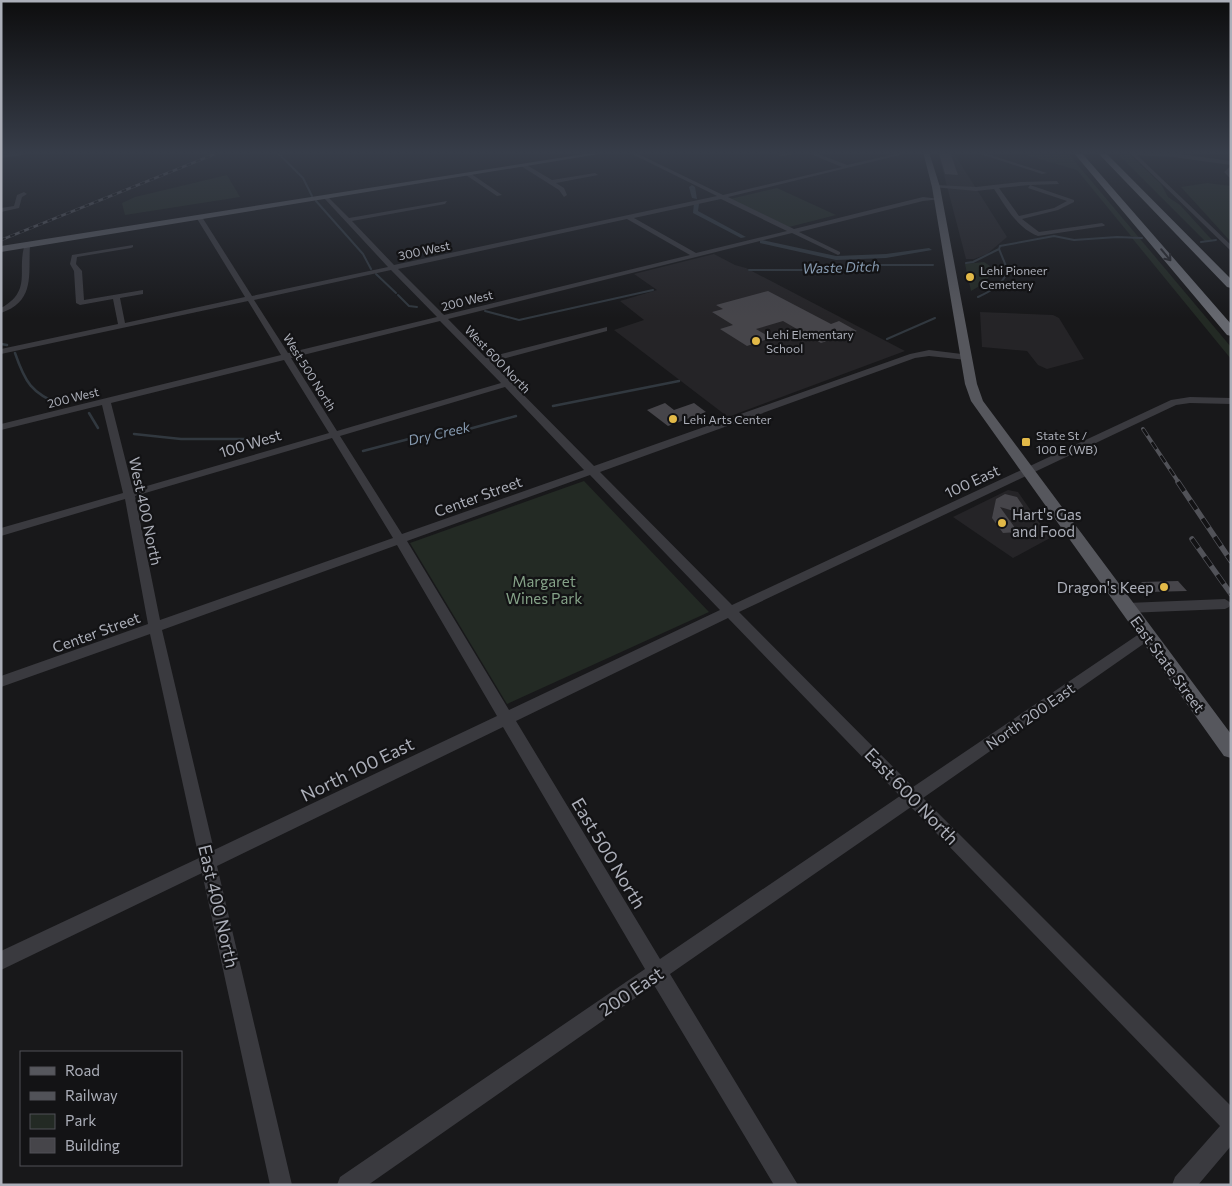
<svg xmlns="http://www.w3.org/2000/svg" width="1232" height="1186" viewBox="0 0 1232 1186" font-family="Commissioner,sans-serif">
<rect width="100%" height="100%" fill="#18181a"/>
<path fill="#252427" d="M 938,152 L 953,152 L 1007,237 L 987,254 L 974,259 L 966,259 Z
M 714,254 L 735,265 L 746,268 L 905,351 L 728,417 L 614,330 L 644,320 L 620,301 L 657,290 L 634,274 Z
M 980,312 L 1053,315 L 1059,318 L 1084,359 L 1047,369 L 1038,365 L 1027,351 L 982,347 Z
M 1008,490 L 1018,492 L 1050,538 L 1013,558 L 953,517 Z"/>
<path fill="#232a24" d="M 1015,152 L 1067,152 L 1231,347 L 1231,359 L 1132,238 L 1135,237 L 1131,236 L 1077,170 Z
M 1116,152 L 1127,152 L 1161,184 L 1168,197 L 1180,205 L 1212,240 L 1205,241 Z
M 227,175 L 240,197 L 125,215 L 122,203 L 135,197 Z
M 1207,183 L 1231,186 L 1231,242 L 1181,187 Z
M 777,188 L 836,215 L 789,227 L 730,199 Z
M 984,262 L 990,266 L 992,273 L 983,284 L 971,291 L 965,264 Z
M 584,481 L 709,612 L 507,704 L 410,543 Z"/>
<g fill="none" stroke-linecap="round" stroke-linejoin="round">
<path stroke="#31383f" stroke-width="2" d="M 277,152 L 303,178 L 312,196
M 316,201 L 363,254 L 371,269
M 1201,242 L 1216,240
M 966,263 L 973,262 L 999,249
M 749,270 L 825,270 L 865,265 L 933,265
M 376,274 L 396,293
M 398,295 L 409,306 L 417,307
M 978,297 C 991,291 1002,285 1008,271 L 999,249 L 1000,246 L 1054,236 L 1074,240 L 1117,237 L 1142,238
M 485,311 L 519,320 L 653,290
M 887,339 L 935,318"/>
<path stroke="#31383f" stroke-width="2.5" d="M 1,344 L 7,345
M 15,353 C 25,382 31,393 61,405
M 553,406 L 679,381
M 89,413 L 98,428
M 134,434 L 181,439 L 264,439
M 363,451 L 424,435 L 469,429 L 516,416"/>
<path fill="#31383f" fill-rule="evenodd" d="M 692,185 L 695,187 L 697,199 L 692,198 L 689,187 Z
M 694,203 L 699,204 L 698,211 L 746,237 L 741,238 L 693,213 Z
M 762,240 L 836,256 L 886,254 L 929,248 L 932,250 L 886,258 L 836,260 L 760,243 L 760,241 Z"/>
</g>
<path fill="#46454a" d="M 950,152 L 958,175 L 945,174 L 939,153 Z
M 768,291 L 831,324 L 839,321 L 857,331 L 821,343 L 783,321 L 756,329 L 771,338 L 747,346 L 720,329 L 733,325 L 712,312 L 723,309 L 716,305 Z
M 665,403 L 674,410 L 694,403 L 706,412 L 668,426 L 647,410 Z
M 1005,494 L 1017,497 L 1023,506 L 1021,513 L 1000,507 L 1018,532 L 1003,533 L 992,518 L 996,499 Z
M 1178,581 L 1187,591 L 1149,592 L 1141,582 Z"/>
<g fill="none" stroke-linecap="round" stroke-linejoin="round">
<path fill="#3a3a3f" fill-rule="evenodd" d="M 31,152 L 44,152 L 1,158 L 1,155 Z
M 628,152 L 634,152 L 723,195 L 842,167 L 808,153 L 779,156 L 781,153 L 813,152 L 847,165 L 904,152 L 912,152 L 728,197 L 794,229 L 923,197 L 941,199 L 923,201 L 799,232 L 840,252 L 840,254 L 838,255 L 792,233 L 448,319 L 486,358 L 607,327 L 607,331 L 491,362 L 594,466 L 910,354 L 929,350 L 970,355 L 970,359 L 967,360 L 929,356 L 915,358 L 600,472 L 732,605 L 1171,400 L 1190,397 L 1231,398 L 1231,404 L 1190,403 L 1176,405 L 739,612 L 913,787 L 1142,632 L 1152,632 L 1154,635 L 1152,638 L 923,798 L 1231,1106 L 1231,1146 L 1198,1185 L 1172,1185 L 1175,1177 L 1220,1126 L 911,807 L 670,974 L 798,1185 L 774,1185 L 654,985 L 368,1185 L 337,1185 L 340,1177 L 645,969 L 503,727 L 217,866 L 292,1185 L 270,1185 L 202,873 L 1,970 L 1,951 L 199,858 L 150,634 L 1,687 L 1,676 L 148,624 L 125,499 L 1,536 L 1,528 L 123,493 L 102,405 L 1,430 L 1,424 L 281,355 L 248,301 L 1,354 L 1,349 L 118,324 L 113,299 L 80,305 L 76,303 L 74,271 L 70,264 L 72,255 L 133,245 L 133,247 L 131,248 L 77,257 L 76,264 L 82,271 L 84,300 L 143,290 L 143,294 L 120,298 L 125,323 L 245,297 L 196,217 L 199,215 L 202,217 L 252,296 L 388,267 L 324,198 L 326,195 L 349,218 L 447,201 L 445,204 L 352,221 L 394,265 L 717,196 ZM 721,199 L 787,231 L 696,253 L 634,218 ZM 627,219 L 690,255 L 444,315 L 398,269 ZM 391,270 L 437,317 L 288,353 L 254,300 ZM 440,321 L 501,383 L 337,431 L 291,358 ZM 284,360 L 329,433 L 133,490 L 111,403 ZM 505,387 L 584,470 L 402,534 L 340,436 ZM 332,438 L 393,538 L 160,620 L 135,496 ZM 590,475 L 720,610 L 509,710 L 407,541 ZM 397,545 L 497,716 L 214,850 L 162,630 ZM 728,618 L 900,796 L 660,959 L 516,721 Z
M 974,152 L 981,152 L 1047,173 L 1042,174 Z
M 1129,152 L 1173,153 L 1231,161 L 1231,165 L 1173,157 L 1137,155 L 1231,245 L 1231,251 Z
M 521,164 L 525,164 L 552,180 L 595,173 L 598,175 L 556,183 L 564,188 L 567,195 L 564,197 L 559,190 L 521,166 Z
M 1231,166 L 1231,179 L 1224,172 Z
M 466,173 L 470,173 L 502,195 L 497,196 L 466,175 Z
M 1057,181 L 1059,184 L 1030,185 L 1074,200 L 1074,202 L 1058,210 L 1022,219 L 1039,232 L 1102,223 L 1105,225 L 1104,226 L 1038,236 C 1017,228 1006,207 994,189 L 976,191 L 933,187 L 936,185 L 976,187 L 1020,182 ZM 1030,185 L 1028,188 L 1067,201 L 1054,208 L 1019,216 L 999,188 Z
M 24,192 L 27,194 L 22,197 L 19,208 L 1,212 L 1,208 L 14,206 L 17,195 Z
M 25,244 L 30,245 C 28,274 36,301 1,313 L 1,308 C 33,290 16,271 25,244 Z
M 1225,599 L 1231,603 L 1229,607 L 1225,609 L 1127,613 L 1122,611 L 1121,608 L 1122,605 L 1127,603 Z"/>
<path fill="#56575d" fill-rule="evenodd" d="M 597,152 L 611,152 L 1,252 L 1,246 Z
M 923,152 L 929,152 L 940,187 L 977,384 L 983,401 L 1231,734 L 1231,758 L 1224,756 L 971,401 L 965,384 L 932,187 Z"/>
<path fill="#66686f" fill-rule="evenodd" d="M 1073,152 L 1081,152 L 1231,324 L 1231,336 L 1227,335 Z
M 1097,152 L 1105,152 L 1231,279 L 1231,288 L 1227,287 Z"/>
<g stroke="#515258" stroke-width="2.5">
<path id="rail-far2" d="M 1,240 L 220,152"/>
</g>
<g stroke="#515258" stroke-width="4">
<path id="rail-far1" d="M 1143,429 L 1179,483"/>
</g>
<g stroke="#515258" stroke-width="5.5">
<path id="rail" d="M 1178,482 L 1231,561
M 1192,539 L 1231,594"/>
</g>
<use href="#rail-far2" stroke="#131315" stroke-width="2" stroke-dasharray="5" stroke-linecap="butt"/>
<use href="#rail-far1" stroke="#131315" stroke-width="2.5" stroke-dasharray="8" stroke-linecap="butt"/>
<use href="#rail" stroke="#131315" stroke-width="4" stroke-dasharray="11" stroke-linecap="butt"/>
</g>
<defs><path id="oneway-shaft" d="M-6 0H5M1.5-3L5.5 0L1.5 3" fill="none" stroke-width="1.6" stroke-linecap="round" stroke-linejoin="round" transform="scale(1.25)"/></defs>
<use stroke="#28282c" href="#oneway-shaft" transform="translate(1166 255) rotate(50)"/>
<linearGradient id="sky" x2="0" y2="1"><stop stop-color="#0d0d0e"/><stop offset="0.48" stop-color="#373d49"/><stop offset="1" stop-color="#373d49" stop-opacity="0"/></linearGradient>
<rect width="1232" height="318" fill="url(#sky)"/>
<g fill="#e2b948" stroke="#131315" stroke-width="2">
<circle cx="970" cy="277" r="5"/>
<circle cx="756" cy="341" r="5"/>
<circle cx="673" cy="419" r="5"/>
<rect x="1021" y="437" width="10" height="10" rx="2.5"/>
<circle cx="1002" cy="523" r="5"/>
<circle cx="1164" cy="587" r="5"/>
</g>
<g text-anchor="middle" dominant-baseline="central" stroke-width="4.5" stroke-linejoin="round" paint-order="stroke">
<g font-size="12" fill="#acafb9" stroke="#131315">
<text transform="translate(424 250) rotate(-12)">300 West</text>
<text transform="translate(467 300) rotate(-14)">200 West</text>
<text transform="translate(498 359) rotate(46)">West 600 North</text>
<text transform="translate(310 372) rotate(58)">West 500 North</text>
<text transform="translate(73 397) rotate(-14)">200 West</text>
</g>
<g font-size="12" fill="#acafb9" stroke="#131315" text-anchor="start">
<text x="980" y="270">Lehi Pioneer<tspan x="980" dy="14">Cemetery</tspan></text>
<text x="766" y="334">Lehi Elementary<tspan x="766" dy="14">School</tspan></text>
<text x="683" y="419">Lehi Arts Center</text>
<text x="1036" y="435">State St /<tspan x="1036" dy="14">100 E (WB)</tspan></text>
</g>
<g font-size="14" font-style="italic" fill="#869ab0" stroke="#131315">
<text transform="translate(841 267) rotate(-2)">Waste Ditch</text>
<text transform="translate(439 433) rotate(-13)">Dry Creek</text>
</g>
<g font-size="15" fill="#acafb9" stroke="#131315">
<text transform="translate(250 443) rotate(-17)">100 West</text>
<text transform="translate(972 481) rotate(-25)">100 East</text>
<text transform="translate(478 496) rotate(-20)">Center Street</text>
<text transform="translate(146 511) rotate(78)">West 400 North</text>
<text transform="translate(96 632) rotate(-20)">Center Street</text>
<text transform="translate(1168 664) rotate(54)">East State Street</text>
<text transform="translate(1030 716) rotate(-35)">North 200 East</text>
</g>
<g font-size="15" fill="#acafb9" stroke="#131315" text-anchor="start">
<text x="1012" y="514">Hart's Gas<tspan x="1012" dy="17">and Food</tspan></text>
<text x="1154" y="587" text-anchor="end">Dragon's Keep</text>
</g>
<g font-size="15" fill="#85a288" stroke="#131315">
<text x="544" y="581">Margaret<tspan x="544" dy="17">Wines Park</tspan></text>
</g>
<g font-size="18" fill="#acafb9" stroke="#131315">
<text transform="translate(357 769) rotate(-26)">North 100 East</text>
<text transform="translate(912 796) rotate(46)">East 600 North</text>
<text transform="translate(609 853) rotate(59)">East 500 North</text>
<text transform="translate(219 906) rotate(77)">East 400 North</text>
<text transform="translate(631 991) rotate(-34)">200 East</text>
</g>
</g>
<rect width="1232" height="1186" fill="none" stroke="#acafb9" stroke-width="5"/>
<rect x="20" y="1051" width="162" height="115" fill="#131315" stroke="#505157"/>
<rect x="30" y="1067" width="25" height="8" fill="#56575d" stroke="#505157"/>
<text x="65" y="1076" font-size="15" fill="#acafb9">Road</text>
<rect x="30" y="1092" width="25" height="8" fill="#515258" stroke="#505157"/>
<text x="65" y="1101" font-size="15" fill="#acafb9">Railway</text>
<rect x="30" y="1114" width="25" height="15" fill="#232a24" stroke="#505157"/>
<text x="65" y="1126" font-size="15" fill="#acafb9">Park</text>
<rect x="30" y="1138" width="25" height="15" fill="#46454a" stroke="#505157"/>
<text x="65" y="1151" font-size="15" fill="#acafb9">Building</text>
</svg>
